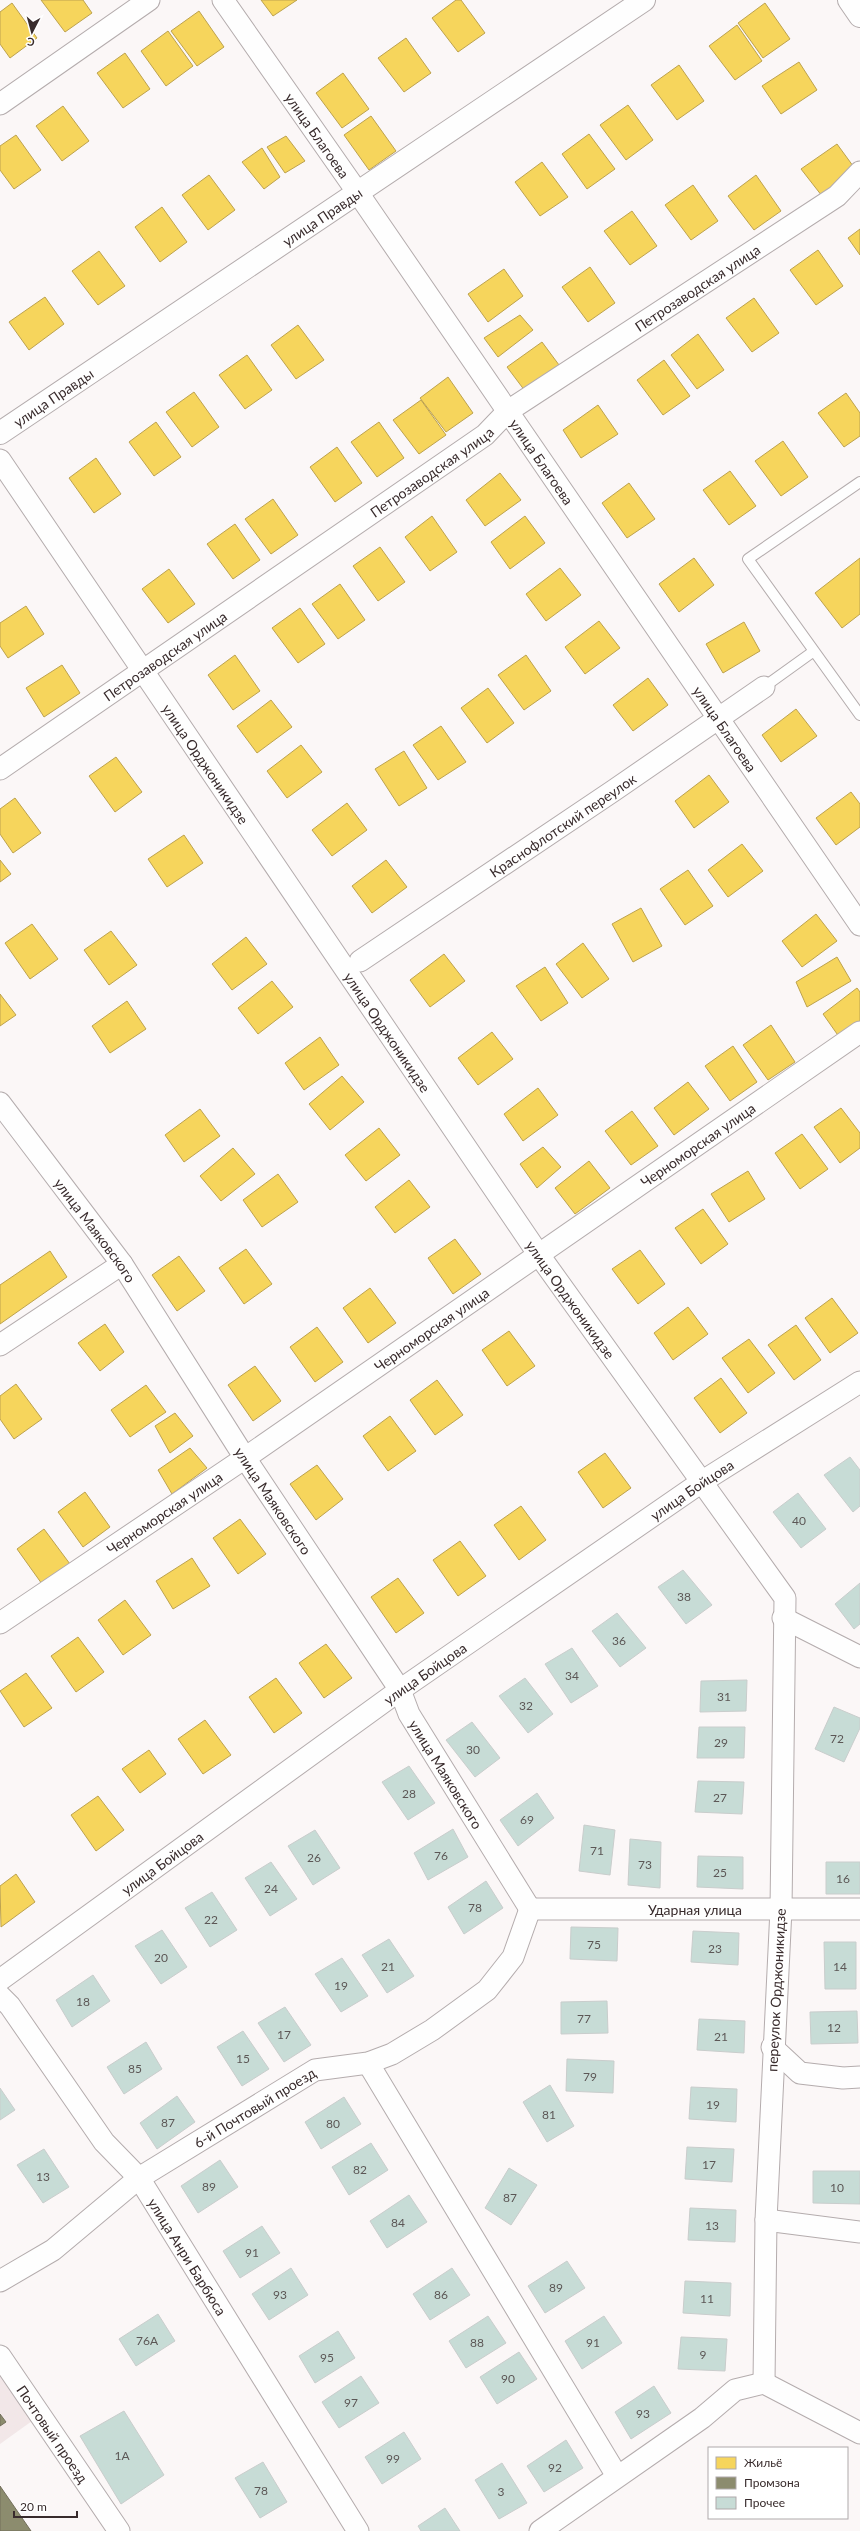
<svg xmlns="http://www.w3.org/2000/svg" width="860" height="2531" viewBox="0 0 860 2531" font-family="Lato,sans-serif">
<rect width="100%" height="100%" fill="#fbf7f7"/>
<path fill="#f2e7e8" d="M 0,2375 L 32,2421 L 0,2444 Z"/>
<path fill="#f6d55c" stroke="#bda24e" d="M 41,0 L 83,0 L 92,13 L 65,32 Z
M 261,0 L 297,0 L 273,16 Z
M 456,0 L 461,0 L 485,33 L 458,52 L 432,18 Z
M 12,3 L 37,38 L 10,58 L 0,44 L 0,12 Z
M 765,3 L 790,39 L 763,58 L 738,23 Z
M 199,11 L 224,47 L 197,66 L 171,31 Z
M 737,25 L 762,61 L 735,80 L 709,46 Z
M 168,31 L 193,66 L 166,86 L 141,51 Z
M 406,38 L 431,73 L 404,92 L 378,58 Z
M 125,53 L 150,89 L 123,108 L 97,73 Z
M 799,62 L 817,90 L 781,114 L 762,86 Z
M 679,65 L 704,101 L 677,120 L 651,85 Z
M 343,73 L 369,109 L 342,128 L 316,93 Z
M 628,105 L 653,140 L 626,160 L 600,125 Z
M 63,106 L 89,141 L 62,161 L 36,126 Z
M 371,116 L 396,151 L 369,170 L 344,135 Z
M 589,134 L 615,169 L 587,189 L 562,154 Z
M 16,135 L 41,170 L 14,189 L 0,170 L 0,146 Z
M 286,136 L 305,161 L 285,173 L 267,147 Z
M 837,144 L 856,170 L 822,196 L 801,169 Z
M 262,148 L 280,177 L 264,189 L 242,162 Z
M 542,162 L 568,197 L 540,216 L 515,182 Z
M 209,175 L 235,210 L 208,230 L 182,195 Z
M 756,175 L 781,211 L 754,230 L 728,196 Z
M 693,185 L 718,221 L 691,240 L 665,205 Z
M 162,207 L 187,242 L 160,262 L 135,227 Z
M 632,211 L 657,246 L 630,265 L 604,231 Z
M 860,229 L 860,255 L 848,238 Z
M 818,250 L 843,286 L 816,305 L 790,270 Z
M 99,251 L 125,286 L 98,305 L 72,271 Z
M 590,267 L 615,303 L 588,322 L 562,287 Z
M 504,269 L 523,296 L 488,322 L 468,294 Z
M 45,297 L 64,324 L 29,350 L 9,322 Z
M 754,298 L 779,333 L 752,352 L 726,318 Z
M 520,315 L 533,330 L 498,357 L 484,338 Z
M 298,325 L 324,360 L 296,379 L 271,345 Z
M 698,334 L 724,370 L 697,389 L 671,355 Z
M 542,342 L 562,369 L 528,395 L 507,367 Z
M 247,355 L 272,390 L 245,409 L 219,375 Z
M 664,360 L 690,396 L 663,415 L 637,380 Z
M 448,377 L 473,413 L 446,432 L 420,398 Z
M 194,392 L 219,427 L 192,447 L 166,412 Z
M 846,393 L 860,413 L 860,436 L 844,447 L 818,413 Z
M 421,400 L 446,435 L 419,454 L 393,420 Z
M 598,405 L 618,434 L 581,458 L 563,430 Z
M 156,422 L 181,457 L 154,476 L 129,442 Z
M 379,422 L 404,458 L 377,477 L 351,442 Z
M 783,441 L 808,477 L 781,496 L 755,461 Z
M 337,447 L 362,483 L 335,502 L 310,467 Z
M 96,458 L 121,494 L 94,513 L 69,478 Z
M 730,471 L 756,506 L 729,525 L 703,490 Z
M 500,473 L 521,500 L 485,526 L 466,500 Z
M 629,483 L 655,519 L 627,538 L 602,503 Z
M 273,499 L 298,535 L 271,554 L 245,519 Z
M 432,516 L 457,552 L 430,571 L 405,537 Z
M 525,516 L 545,543 L 510,569 L 491,542 Z
M 235,524 L 260,560 L 233,579 L 207,544 Z
M 380,547 L 405,582 L 378,601 L 353,566 Z
M 694,558 L 714,585 L 679,612 L 659,584 Z
M 860,558 L 860,614 L 842,628 L 815,593 Z
M 560,568 L 581,595 L 546,621 L 526,594 Z
M 169,569 L 195,604 L 168,623 L 142,589 Z
M 340,584 L 365,620 L 338,639 L 312,604 Z
M 26,606 L 44,634 L 8,658 L 0,646 L 0,623 Z
M 300,608 L 325,644 L 298,663 L 272,628 Z
M 599,621 L 620,648 L 585,674 L 565,647 Z
M 744,622 L 760,651 L 723,673 L 706,644 Z
M 235,655 L 260,691 L 233,710 L 208,675 Z
M 526,655 L 551,691 L 524,710 L 498,675 Z
M 62,665 L 80,693 L 44,717 L 26,688 Z
M 648,678 L 668,705 L 633,731 L 613,705 Z
M 488,688 L 514,723 L 487,743 L 461,708 Z
M 271,700 L 292,727 L 257,753 L 237,726 Z
M 796,709 L 817,736 L 781,762 L 762,735 Z
M 441,726 L 466,762 L 438,780 L 413,745 Z
M 301,745 L 322,772 L 287,798 L 267,771 Z
M 404,751 L 427,788 L 399,806 L 375,769 Z
M 116,757 L 142,792 L 115,812 L 89,776 Z
M 709,775 L 729,802 L 694,828 L 675,801 Z
M 851,792 L 860,804 L 860,827 L 836,845 L 816,818 Z
M 15,798 L 41,833 L 13,853 L 0,834 L 0,809 Z
M 347,803 L 367,830 L 332,856 L 312,830 Z
M 184,835 L 203,863 L 167,887 L 148,859 Z
M 742,844 L 763,871 L 728,897 L 708,870 Z
M 0,860 L 11,874 L 0,882 Z
M 386,860 L 407,887 L 372,913 L 352,886 Z
M 688,870 L 713,906 L 685,925 L 660,889 Z
M 641,908 L 662,946 L 633,962 L 612,924 Z
M 816,914 L 837,941 L 802,967 L 782,941 Z
M 32,924 L 58,959 L 30,979 L 5,943 Z
M 111,931 L 137,965 L 109,985 L 84,950 Z
M 246,937 L 267,964 L 232,990 L 212,964 Z
M 583,943 L 609,979 L 582,998 L 556,964 Z
M 444,954 L 465,981 L 430,1007 L 410,980 Z
M 837,957 L 851,981 L 807,1007 L 796,982 Z
M 545,967 L 568,1003 L 541,1021 L 516,986 Z
M 272,981 L 293,1007 L 258,1034 L 238,1008 Z
M 857,988 L 860,992 L 860,1027 L 842,1041 L 823,1014 Z
M 0,994 L 16,1015 L 0,1026 Z
M 127,1001 L 146,1029 L 110,1053 L 92,1026 Z
M 771,1025 L 795,1062 L 768,1080 L 743,1045 Z
M 492,1032 L 513,1059 L 478,1085 L 458,1058 Z
M 320,1037 L 339,1065 L 304,1090 L 285,1063 Z
M 733,1046 L 757,1082 L 730,1101 L 705,1066 Z
M 342,1076 L 364,1102 L 330,1130 L 309,1104 Z
M 688,1082 L 709,1109 L 674,1135 L 654,1108 Z
M 538,1088 L 558,1115 L 523,1141 L 504,1114 Z
M 841,1108 L 860,1133 L 860,1148 L 840,1163 L 814,1127 Z
M 200,1109 L 220,1136 L 184,1162 L 165,1135 Z
M 632,1111 L 658,1146 L 631,1165 L 605,1131 Z
M 379,1128 L 400,1155 L 366,1181 L 345,1155 Z
M 802,1134 L 828,1169 L 800,1189 L 775,1153 Z
M 543,1147 L 561,1167 L 537,1188 L 520,1164 Z
M 233,1148 L 255,1174 L 221,1201 L 200,1176 Z
M 589,1161 L 610,1188 L 575,1214 L 555,1188 Z
M 748,1171 L 765,1199 L 729,1222 L 711,1194 Z
M 278,1174 L 298,1202 L 262,1227 L 243,1200 Z
M 409,1180 L 430,1207 L 395,1233 L 375,1207 Z
M 703,1209 L 728,1244 L 701,1264 L 675,1228 Z
M 455,1239 L 481,1274 L 453,1294 L 428,1258 Z
M 246,1249 L 272,1284 L 244,1304 L 219,1268 Z
M 640,1250 L 665,1284 L 638,1304 L 612,1269 Z
M 50,1251 L 67,1277 L 0,1324 L 0,1285 Z
M 179,1256 L 205,1291 L 177,1311 L 152,1275 Z
M 370,1288 L 396,1323 L 368,1343 L 343,1308 Z
M 832,1298 L 858,1333 L 830,1353 L 805,1318 Z
M 688,1307 L 708,1334 L 673,1360 L 654,1333 Z
M 105,1324 L 124,1352 L 100,1371 L 78,1343 Z
M 796,1325 L 821,1360 L 794,1380 L 768,1345 Z
M 317,1327 L 343,1362 L 315,1382 L 290,1347 Z
M 509,1331 L 535,1366 L 507,1386 L 482,1350 Z
M 749,1339 L 775,1373 L 748,1393 L 722,1358 Z
M 255,1366 L 281,1401 L 253,1421 L 228,1385 Z
M 721,1378 L 747,1413 L 720,1433 L 694,1398 Z
M 437,1380 L 463,1415 L 435,1435 L 410,1400 Z
M 16,1384 L 42,1419 L 14,1439 L 0,1419 L 0,1396 Z
M 146,1385 L 166,1412 L 130,1437 L 111,1410 Z
M 175,1413 L 193,1436 L 170,1453 L 155,1426 Z
M 390,1416 L 416,1451 L 388,1471 L 363,1436 Z
M 190,1448 L 207,1468 L 172,1494 L 158,1470 Z
M 605,1453 L 631,1488 L 603,1508 L 578,1472 Z
M 317,1465 L 343,1499 L 316,1520 L 290,1484 Z
M 85,1492 L 110,1527 L 83,1547 L 58,1512 Z
M 521,1506 L 546,1540 L 519,1560 L 494,1525 Z
M 240,1519 L 266,1554 L 238,1574 L 213,1538 Z
M 44,1529 L 70,1564 L 42,1584 L 17,1549 Z
M 460,1541 L 486,1576 L 458,1596 L 433,1560 Z
M 192,1558 L 210,1586 L 173,1609 L 156,1581 Z
M 398,1578 L 424,1613 L 396,1633 L 371,1597 Z
M 125,1600 L 151,1635 L 123,1655 L 98,1620 Z
M 78,1637 L 104,1672 L 76,1692 L 51,1656 Z
M 326,1644 L 352,1678 L 324,1698 L 299,1663 Z
M 26,1673 L 52,1708 L 24,1727 L 0,1691 Z
M 276,1678 L 302,1713 L 274,1733 L 249,1697 Z
M 205,1720 L 231,1755 L 203,1774 L 178,1739 Z
M 149,1750 L 166,1774 L 140,1793 L 122,1769 Z
M 98,1796 L 124,1830 L 96,1851 L 71,1815 Z
M 16,1874 L 35,1902 L 1,1927 L 0,1886 Z"/>
<path fill="#8c8c6e" stroke="#736f5a" d="M 0,2414 L 6,2422 L 0,2426 Z
M 0,2486 L 31,2531 L 0,2531 Z"/>
<path fill="#c7dcd6" stroke="#c9cdcc" d="M 850,1457 L 860,1470 L 860,1506 L 853,1512 L 824,1475 Z
M 798,1493 L 826,1529 L 801,1548 L 773,1512 Z
M 683,1570 L 712,1605 L 686,1624 L 658,1587 Z
M 860,1583 L 860,1624 L 854,1629 L 835,1604 Z
M 617,1613 L 646,1648 L 620,1667 L 592,1631 Z
M 572,1648 L 598,1686 L 571,1703 L 545,1664 Z
M 525,1678 L 553,1714 L 528,1733 L 499,1696 Z
M 747,1680 L 746,1711 L 700,1712 L 701,1681 Z
M 834,1707 L 860,1718 L 860,1728 L 844,1762 L 815,1749 Z
M 472,1722 L 500,1758 L 475,1777 L 446,1740 Z
M 699,1727 L 745,1727 L 744,1758 L 697,1758 Z
M 409,1766 L 435,1803 L 408,1820 L 382,1782 Z
M 698,1781 L 744,1782 L 742,1814 L 695,1812 Z
M 537,1793 L 554,1818 L 518,1846 L 500,1820 Z
M 584,1825 L 615,1830 L 610,1875 L 579,1871 Z
M 453,1829 L 468,1857 L 428,1880 L 414,1853 Z
M 315,1830 L 340,1868 L 313,1885 L 288,1846 Z
M 630,1839 L 661,1842 L 660,1888 L 628,1885 Z
M 698,1856 L 743,1857 L 743,1889 L 697,1887 Z
M 271,1862 L 297,1899 L 270,1916 L 245,1878 Z
M 826,1862 L 860,1862 L 860,1894 L 826,1894 Z
M 486,1881 L 503,1908 L 464,1934 L 448,1907 Z
M 212,1892 L 237,1930 L 210,1947 L 185,1908 Z
M 571,1927 L 618,1928 L 617,1961 L 570,1959 Z
M 162,1930 L 187,1967 L 161,1984 L 135,1946 Z
M 693,1931 L 739,1933 L 738,1965 L 691,1962 Z
M 389,1939 L 414,1976 L 387,1993 L 362,1955 Z
M 824,1942 L 856,1942 L 856,1989 L 825,1989 Z
M 342,1958 L 368,1996 L 341,2012 L 315,1974 Z
M 93,1975 L 110,2001 L 72,2027 L 56,2000 Z
M 607,2001 L 608,2033 L 561,2034 L 561,2002 Z
M 285,2007 L 311,2045 L 284,2062 L 258,2023 Z
M 857,2011 L 858,2043 L 811,2044 L 810,2012 Z
M 699,2019 L 745,2021 L 744,2053 L 697,2050 Z
M 243,2031 L 269,2069 L 242,2086 L 217,2047 Z
M 146,2042 L 162,2069 L 124,2094 L 107,2067 Z
M 567,2059 L 614,2061 L 613,2093 L 566,2091 Z
M 550,2085 L 574,2126 L 547,2142 L 523,2102 Z
M 691,2087 L 737,2089 L 736,2122 L 689,2119 Z
M 0,2088 L 15,2110 L 0,2120 Z
M 177,2096 L 195,2122 L 157,2149 L 140,2123 Z
M 344,2097 L 361,2124 L 321,2149 L 305,2122 Z
M 371,2143 L 388,2170 L 349,2195 L 332,2167 Z
M 687,2147 L 734,2149 L 732,2182 L 685,2179 Z
M 44,2149 L 69,2187 L 43,2203 L 17,2165 Z
M 220,2160 L 238,2187 L 198,2213 L 181,2186 Z
M 509,2168 L 537,2185 L 511,2225 L 485,2208 Z
M 813,2171 L 860,2171 L 860,2204 L 813,2203 Z
M 409,2195 L 427,2222 L 387,2248 L 370,2221 Z
M 690,2208 L 736,2210 L 735,2242 L 688,2240 Z
M 262,2226 L 280,2253 L 240,2278 L 223,2251 Z
M 567,2261 L 585,2288 L 545,2313 L 528,2286 Z
M 291,2268 L 308,2295 L 269,2320 L 252,2294 Z
M 452,2268 L 470,2295 L 430,2320 L 413,2294 Z
M 685,2281 L 731,2283 L 730,2316 L 683,2313 Z
M 158,2314 L 175,2341 L 136,2366 L 119,2339 Z
M 488,2316 L 506,2343 L 466,2368 L 449,2341 Z
M 604,2316 L 622,2343 L 582,2369 L 565,2341 Z
M 338,2331 L 355,2358 L 315,2383 L 299,2356 Z
M 681,2337 L 727,2339 L 725,2371 L 678,2369 Z
M 519,2352 L 537,2379 L 497,2404 L 480,2377 Z
M 361,2376 L 379,2403 L 339,2428 L 322,2402 Z
M 654,2386 L 671,2413 L 631,2439 L 615,2412 Z
M 124,2411 L 164,2475 L 121,2504 L 80,2436 Z
M 404,2432 L 421,2459 L 382,2484 L 365,2457 Z
M 566,2440 L 583,2468 L 544,2492 L 527,2466 Z
M 263,2462 L 287,2502 L 260,2518 L 235,2478 Z
M 502,2463 L 527,2503 L 499,2519 L 475,2480 Z
M 445,2508 L 460,2531 L 421,2531 L 418,2526 Z"/>
<g fill="none" stroke-linecap="round" stroke-linejoin="round">
<g stroke="#b4acad" stroke-width="12">
<path id="lane" d="M 860,482 L 748,559 L 860,715
M 764,687 L 814,651"/>
</g>
<g stroke="#b4acad" stroke-width="23">
<g id="street">
<path id="s1" d="M 223,0 L 358,193 L 860,925"/>
<path d="M 0,104 L 149,0"/>
<path id="s2" d="M 0,460 L 539,1255 L 785,1598 L 781,1909 L 766,2220 L 764,2383"/>
<path id="s3" d="M 0,769 L 485,435 L 508,411 L 837,196 L 860,172"/>
<path id="s4" d="M 360,961 L 613,791 L 764,687"/>
<path id="s5" d="M 0,1103 L 122,1264 L 245,1458 L 400,1690 L 409,1714 L 530,1909"/>
<path d="M 0,1345 L 122,1264"/>
<path d="M 783,1618 L 860,1657"/>
<path id="s6" d="M 0,1623 L 245,1458 L 860,1032"/>
<path id="s7" d="M 530,1909 L 860,1909"/>
<path id="s8" d="M 0,1980 L 400,1690 L 703,1481 L 860,1382"/>
<path id="s9" d="M 0,1996 L 10,2006 L 104,2142 L 139,2178 L 358,2531"/>
<path d="M 772,2047 L 800,2073 L 843,2078 L 860,2077"/>
<path d="M 368,2063 L 617,2476"/>
<path d="M 766,2220 L 860,2232"/>
<path id="s10" d="M 0,2281 L 53,2250 L 139,2178 L 315,2070 L 368,2063 L 392,2054 L 432,2030 L 487,1990 L 513,1957 L 530,1909"/>
<path id="s11" d="M 0,2356 L 119,2531"/>
<path d="M 764,2383 L 860,2433"/>
<path d="M 540,2531 L 702,2418 L 735,2390 L 764,2383"/>
</g>
</g>
<g stroke="#b4acad" stroke-width="24">
<g id="secondary">
<path d="M 849,0 L 860,16"/>
<path id="s12" d="M 0,433 L 644,0"/>
</g>
</g>
<use href="#lane" stroke="#fefefe" stroke-width="10"/>
<use href="#street" stroke="#fefefe" stroke-width="21"/>
<use href="#secondary" stroke="#fefefe" stroke-width="22"/>
</g>
<g text-anchor="middle" dominant-baseline="central" stroke-width="4" stroke-linejoin="round" paint-order="stroke">
<g font-size="12" fill="#5c5756">
<text x="799" y="1520">40</text>
<text x="684" y="1596">38</text>
<text x="619" y="1640">36</text>
<text x="572" y="1675">34</text>
<text x="724" y="1696">31</text>
<text x="526" y="1705">32</text>
<text x="837" y="1738">72</text>
<text x="721" y="1742">29</text>
<text x="473" y="1749">30</text>
<text x="409" y="1793">28</text>
<text x="720" y="1797">27</text>
<text x="527" y="1819">69</text>
<text x="597" y="1850">71</text>
<text x="441" y="1855">76</text>
<text x="314" y="1857">26</text>
<text x="645" y="1864">73</text>
<text x="720" y="1872">25</text>
<text x="843" y="1878">16</text>
<text x="271" y="1888">24</text>
<text x="475" y="1907">78</text>
<text x="211" y="1919">22</text>
<text x="594" y="1944">75</text>
<text x="715" y="1948">23</text>
<text x="161" y="1957">20</text>
<text x="388" y="1966">21</text>
<text x="840" y="1966">14</text>
<text x="341" y="1985">19</text>
<text x="83" y="2001">18</text>
<text x="584" y="2018">77</text>
<text x="834" y="2027">12</text>
<text x="284" y="2034">17</text>
<text x="721" y="2036">21</text>
<text x="243" y="2058">15</text>
<text x="135" y="2068">85</text>
<text x="590" y="2076">79</text>
<text x="713" y="2104">19</text>
<text x="549" y="2114">81</text>
<text x="168" y="2122">87</text>
<text x="333" y="2123">80</text>
<text x="709" y="2164">17</text>
<text x="360" y="2169">82</text>
<text x="43" y="2176">13</text>
<text x="209" y="2186">89</text>
<text x="837" y="2187">10</text>
<text x="510" y="2197">87</text>
<text x="398" y="2222">84</text>
<text x="712" y="2225">13</text>
<text x="252" y="2252">91</text>
<text x="556" y="2287">89</text>
<text x="280" y="2294">93</text>
<text x="441" y="2294">86</text>
<text x="707" y="2298">11</text>
<text x="147" y="2340">76А</text>
<text x="477" y="2342">88</text>
<text x="593" y="2342">91</text>
<text x="703" y="2354">9</text>
<text x="327" y="2357">95</text>
<text x="508" y="2378">90</text>
<text x="351" y="2402">97</text>
<text x="643" y="2413">93</text>
<text x="122" y="2455">1А</text>
<text x="393" y="2458">99</text>
<text x="555" y="2467">92</text>
<text x="261" y="2490">78</text>
<text x="501" y="2491">3</text>
</g>
<g font-size="14" fill="#382b2c" stroke="#fff">
<text stroke="none"><textPath href="#s1" startOffset="165">улица Благоева</textPath></text>
<text stroke="none"><textPath href="#s12" startOffset="388">улица Правды</textPath></text>
<text stroke="none"><textPath href="#s3" startOffset="848">Петрозаводская улица</textPath></text>
<text stroke="none"><textPath href="#s12" startOffset="64">улица Правды</textPath></text>
<text stroke="none"><textPath href="#s1" startOffset="561">улица Благоева</textPath></text>
<text stroke="none"><textPath href="#s3" startOffset="524">Петрозаводская улица</textPath></text>
<text stroke="none"><textPath href="#s3" startOffset="200">Петрозаводская улица</textPath></text>
<text stroke="none"><textPath href="#s1" startOffset="885">улица Благоева</textPath></text>
<text stroke="none"><textPath href="#s2" startOffset="367">улица Орджоникидзе</textPath></text>
<text stroke="none"><textPath href="#s4" startOffset="244">Краснофлотский переулок</textPath></text>
<text stroke="none"><textPath href="#s2" startOffset="691">улица Орджоникидзе</textPath></text>
<text stroke="none"><textPath href="#s6" startOffset="846">Черноморская улица</textPath></text>
<text stroke="none"><textPath href="#s5" startOffset="159">улица Маяковского</textPath></text>
<text stroke="none"><textPath href="#s2" startOffset="1015">улица Орджоникидзе</textPath></text>
<text stroke="none"><textPath href="#s6" startOffset="522">Черноморская улица</textPath></text>
<text stroke="none"><textPath href="#s8" startOffset="848">улица Бойцова</textPath></text>
<text stroke="none"><textPath href="#s5" startOffset="483">улица Маяковского</textPath></text>
<text stroke="none"><textPath href="#s6" startOffset="198">Черноморская улица</textPath></text>
<text stroke="none"><textPath href="#s8" startOffset="524">улица Бойцова</textPath></text>
<text stroke="none"><textPath href="#s5" startOffset="807">улица Маяковского</textPath></text>
<text stroke="none"><textPath href="#s8" startOffset="200">улица Бойцова</textPath></text>
<text stroke="none"><textPath href="#s7" startOffset="165">Ударная улица</textPath></text>
<text transform="translate(776 1990) rotate(-87)">переулок Орджоникидзе</text>
<text stroke="none"><textPath href="#s10" startOffset="309">6-й Почтовый проезд</textPath></text>
<text stroke="none"><textPath href="#s9" startOffset="322">улица Анри Барбюса</textPath></text>
<text stroke="none"><textPath href="#s11" startOffset="94">Почтовый проезд</textPath></text>
</g>
</g>
<rect x="708" y="2447" width="140" height="72" fill="#ffffff" stroke="#afaaab"/>
<rect x="716" y="2457" width="20" height="12" fill="#f6d55c" stroke="#afaaab"/>
<text x="744" y="2467" font-size="12" fill="#382b2c">Жильё</text>
<rect x="716" y="2477" width="20" height="12" fill="#8c8c6e" stroke="#afaaab"/>
<text x="744" y="2487" font-size="12" fill="#382b2c">Промзона</text>
<rect x="716" y="2497" width="20" height="12" fill="#c7dcd6" stroke="#afaaab"/>
<text x="744" y="2507" font-size="12" fill="#382b2c">Прочее</text>
<g transform="translate(32 32) rotate(186)" stroke="#ffffff" stroke-width="3" paint-order="stroke">
<path d="M0-3L7 15L0 10L-7 15Z" fill="#382b2c"/>
<text y="-6" font-size="11" font-weight="bold" text-anchor="middle" fill="#382b2c">С</text>
</g>
<path d="M14 2511v6h63v-6" fill="none" stroke="#382b2c" stroke-width="2"/>
<text x="20" y="2511" font-size="12" fill="#382b2c" stroke="#ffffff" stroke-width="3" paint-order="stroke">20 m</text>
</svg>
